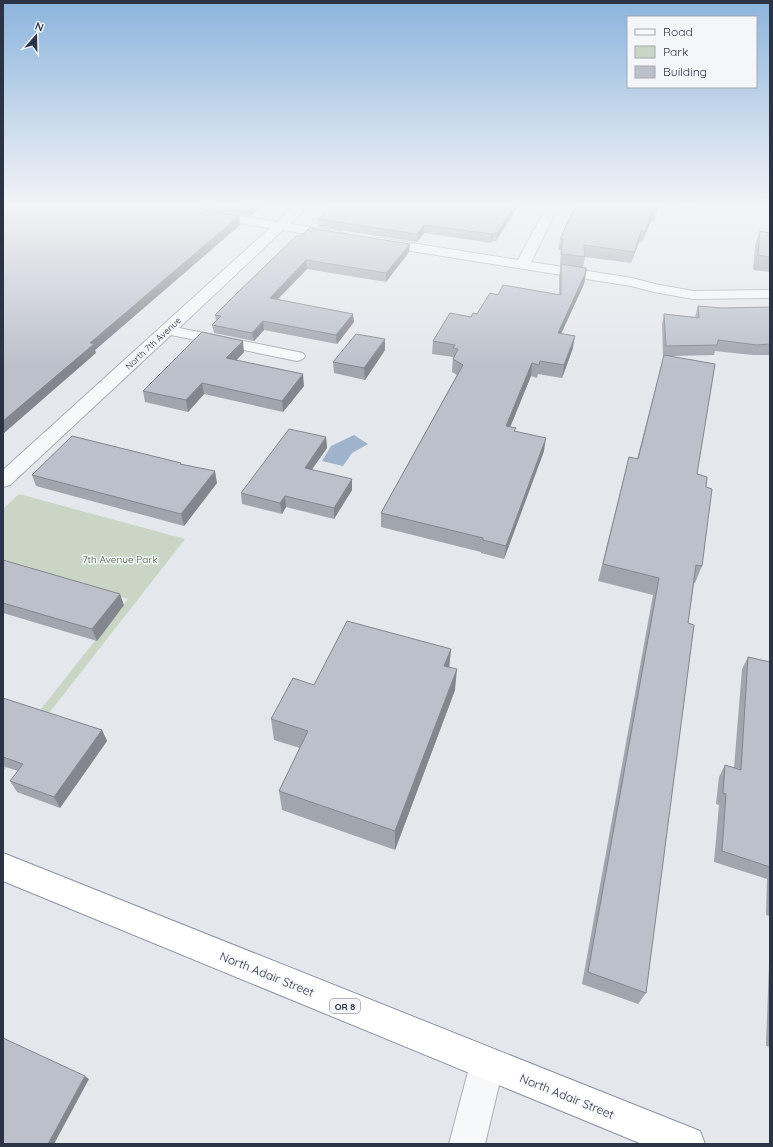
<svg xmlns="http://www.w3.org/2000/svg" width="773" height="1147" viewBox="0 0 773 1147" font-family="Quicksand,sans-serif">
<rect width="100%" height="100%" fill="#e4e7ec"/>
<path fill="#c9d6c5" d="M 19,494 L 185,539 L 3,772 L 3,757 L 128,599 L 3,562 L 3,509 Z"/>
<path fill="#9fb4cc" d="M 354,435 L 368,444 L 352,453 L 343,466 L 322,461 L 331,446 Z"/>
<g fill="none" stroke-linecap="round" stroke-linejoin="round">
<g stroke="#a9aeb7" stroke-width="2">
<path id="minor" d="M 295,205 L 309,205 L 290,224 L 336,231 L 341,232 L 343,235 L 341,238 L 336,239 L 283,230 L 179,328 L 303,353 L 305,356 L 303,359 L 297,361 L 171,335 L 10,485 L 3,487 L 3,470 L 270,228 L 207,218 L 205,215 L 207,212 L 211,211 L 277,222 Z
M 547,213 L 551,214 L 553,217 L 531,262 L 632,278 L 655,284 L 693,291 L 770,290 L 770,298 L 693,299 L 654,292 L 631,286 L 380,246 L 375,245 L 373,242 L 375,239 L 380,238 L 518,260 L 541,217 L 543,214 Z
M 487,1047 L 499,1052 L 504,1064 L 485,1144 L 449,1144 L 470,1064 L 475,1052 Z"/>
</g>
<g stroke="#8b94a3" stroke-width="2">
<path id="trunk" d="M 3,853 L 700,1131 L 705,1144 L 642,1144 L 3,881 Z"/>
</g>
<use href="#minor" fill="#f7f8fa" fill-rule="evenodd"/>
<use href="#trunk" fill="#fff" fill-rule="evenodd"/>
</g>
<path fill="#a1a5ae" d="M 3,205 L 265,205 L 250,216 L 211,210 L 206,211 L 239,216 L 240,225 L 95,350 L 96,353 Z
M 519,205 L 496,241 L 492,241 L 491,243 L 424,233 L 417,242 L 319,227 L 318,219 Z
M 576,205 L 659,205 L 654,221 L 651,221 L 642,242 L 639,242 L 631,263 L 585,257 L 583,267 L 586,272 L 584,284 L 561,333 L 573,348 L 562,378 L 538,374 L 537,378 L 531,376 L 510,427 L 544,451 L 504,559 L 481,553 L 481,552 L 381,527 L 381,513 L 457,375 L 452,372 L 453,357 L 432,354 L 433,341 L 471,317 L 477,314 L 498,295 L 559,295 L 559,276 L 561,265 L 560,265 L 561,250 L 558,250 L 560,239 Z
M 665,205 L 691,205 L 690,209 Z
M 760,231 L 770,233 L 770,272 L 753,270 L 755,246 Z
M 301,236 L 410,244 L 409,252 L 386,282 L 307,269 L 278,299 L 354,322 L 337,344 L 264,330 L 254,341 L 214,333 L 212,325 L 216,321 L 215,315 Z
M 698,306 L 722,308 L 770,307 L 770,355 L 753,355 L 715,351 L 714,355 L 672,356 L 697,474 L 706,487 L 702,566 L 695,583 L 694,583 L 688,623 L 646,993 L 638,1004 L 582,984 L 653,595 L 598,581 L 629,457 L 637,459 L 664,356 L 663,356 L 662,324 L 664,314 L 695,317 Z
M 385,350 L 365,380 L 334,373 L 333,362 Z
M 244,352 L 236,360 L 304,386 L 283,412 L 204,394 L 188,412 L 145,402 L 143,391 Z
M 326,437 L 327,448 L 312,469 L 352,490 L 334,519 L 286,507 L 282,514 L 242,504 L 241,493 Z
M 181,463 L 181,464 L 217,483 L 184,526 L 36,486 L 32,475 Z
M 3,560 L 124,605 L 97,641 L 3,613 Z
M 451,649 L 449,667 L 455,690 L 395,850 L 282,810 L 279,791 L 300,748 L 274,740 L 271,719 L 314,685 Z
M 748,657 L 770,662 L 770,916 L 766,915 L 767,879 L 714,862 L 719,805 L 716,804 L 719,777 L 725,765 L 734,768 L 742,669 Z
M 3,698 L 102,730 L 107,741 L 60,808 L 17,792 L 10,781 L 18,771 L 3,766 Z
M 770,936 L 770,1047 L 766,1046 Z"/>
<path fill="#83868d" d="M 203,205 L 211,205 L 211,210 L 206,211 L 202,208 Z
M 253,205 L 265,205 L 250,216 L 249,208 Z
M 515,205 L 519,205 L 496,241 L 497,233 Z
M 653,210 L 651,221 L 642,242 L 645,231 Z
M 239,216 L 240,225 L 95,350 L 96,353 L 3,434 L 3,421 L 90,343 Z
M 424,225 L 424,233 L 417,242 L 417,234 Z
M 641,231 L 639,242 L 631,263 L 634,252 Z
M 493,233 L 492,241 L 491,243 L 492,234 Z
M 410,244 L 409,252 L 386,282 L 386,273 Z
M 306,260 L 307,269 L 271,306 L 270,298 Z
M 586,272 L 584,284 L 556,345 L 558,333 Z
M 353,314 L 354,322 L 337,344 L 336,335 Z
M 263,321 L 264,330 L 254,341 L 252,333 Z
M 575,336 L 573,348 L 562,378 L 564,365 Z
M 385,339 L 385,350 L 365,380 L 364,368 Z
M 243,341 L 244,352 L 228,369 L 226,358 Z
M 532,363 L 531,376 L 505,440 L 506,426 Z
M 303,374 L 304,386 L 283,412 L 282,401 Z
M 202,383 L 204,394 L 188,412 L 186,400 Z
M 326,437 L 327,448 L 306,478 L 305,468 Z
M 546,438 L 544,451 L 504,559 L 506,546 Z
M 215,471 L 217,483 L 184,526 L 181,514 Z
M 352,479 L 352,490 L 334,519 L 334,508 Z
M 285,496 L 286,507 L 282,514 L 280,503 Z
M 120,594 L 124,605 L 97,641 L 92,629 Z
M 451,649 L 449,670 L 444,666 Z
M 457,669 L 455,690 L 395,850 L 395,831 Z
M 102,730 L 107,741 L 60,808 L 54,797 Z
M 85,1076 L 89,1079 L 54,1144 L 48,1144 Z"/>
<path fill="#bbc0ca" stroke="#83868d" d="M 3,205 L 203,205 L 202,208 L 205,211 L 239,216 L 90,343 L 94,344 L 3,421 Z
M 234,205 L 253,205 L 249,208 Z
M 332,205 L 515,205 L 497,233 L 493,233 L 492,234 L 424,225 L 417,234 L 318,219 Z
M 576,205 L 658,205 L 657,210 L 653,210 L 645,231 L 641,231 L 634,252 L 584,245 L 585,257 L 561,254 L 563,239 L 560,239 Z
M 309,228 L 410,244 L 386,273 L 306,260 L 270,298 L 353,314 L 336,335 L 263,321 L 252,333 L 212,325 L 221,316 L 215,315 L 234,296 L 296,236 L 301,236 Z
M 760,231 L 770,233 L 770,257 L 758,255 Z
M 561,264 L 586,268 L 586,272 L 558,333 L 575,336 L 564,365 L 540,361 L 539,365 L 532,363 L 506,426 L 516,428 L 514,431 L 546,438 L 506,546 L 483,540 L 483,538 L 381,513 L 463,365 L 453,359 L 458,349 L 453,348 L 455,345 L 433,341 L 450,313 L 471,317 L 473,313 L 477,314 L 490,293 L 498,295 L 503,285 L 561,295 Z
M 698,306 L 722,308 L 770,307 L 770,344 L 757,345 L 718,340 L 717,345 L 666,346 L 664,314 L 699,318 Z
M 202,332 L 243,341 L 226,358 L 303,374 L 282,401 L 202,383 L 186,400 L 143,391 Z
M 356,334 L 385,339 L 364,368 L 333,362 Z
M 664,355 L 715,364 L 697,474 L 707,477 L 706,487 L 712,489 L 702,566 L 696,565 L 688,623 L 694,625 L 646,993 L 588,972 L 659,578 L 603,564 L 629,457 L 638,459 Z
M 289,429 L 326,437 L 305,468 L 352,479 L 334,508 L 285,496 L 280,503 L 241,493 Z
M 72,436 L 181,463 L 180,464 L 215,471 L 181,514 L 32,475 Z
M 3,560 L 120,594 L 92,629 L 3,603 Z
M 347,621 L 451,649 L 444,666 L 457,669 L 395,831 L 279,791 L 308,731 L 271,719 L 293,678 L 314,685 Z
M 748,657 L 770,662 L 770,867 L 722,851 L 726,794 L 723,793 L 725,765 L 741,770 Z
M 3,698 L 102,730 L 54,797 L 10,781 L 23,764 L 3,757 Z
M 3,1038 L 85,1076 L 48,1144 L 3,1144 Z"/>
<linearGradient id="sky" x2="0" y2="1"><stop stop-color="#8bb4dd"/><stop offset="0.56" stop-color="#f3f4f6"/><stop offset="1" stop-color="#f3f4f6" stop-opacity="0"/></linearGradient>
<rect width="773" height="366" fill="url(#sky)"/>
<g text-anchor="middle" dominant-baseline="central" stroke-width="3" stroke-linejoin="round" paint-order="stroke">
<g font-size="9" fill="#2b3445" stroke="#f4f6f9">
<text transform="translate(153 343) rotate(-43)">North 7th Avenue</text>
</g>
<rect fill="#f4f6f9" stroke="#676e7b" stroke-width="1" x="330" y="999" width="30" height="14" rx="3"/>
<g font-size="9" font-weight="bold" fill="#2b3445">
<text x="345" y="1006">OR 8</text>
</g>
<g font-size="10" fill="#3f6138" stroke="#f4f6f9">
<text x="120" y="559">7th Avenue Park</text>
</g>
<g font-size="12" fill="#2b3445" stroke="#f4f6f9">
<text transform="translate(267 974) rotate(22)">North Adair Street</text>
<text transform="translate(567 1096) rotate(22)">North Adair Street</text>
</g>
</g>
<rect width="773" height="1147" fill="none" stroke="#2b3445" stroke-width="8"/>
<rect x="627" y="16" width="130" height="72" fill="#f4f6f9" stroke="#a4a8b1"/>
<rect x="635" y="29" width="20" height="6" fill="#f7f8fa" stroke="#a4a8b1"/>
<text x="663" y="36" font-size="12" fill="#2b3445">Road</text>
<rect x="635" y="46" width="20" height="12" fill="#c9d6c5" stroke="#a4a8b1"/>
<text x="663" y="56" font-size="12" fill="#2b3445">Park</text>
<rect x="635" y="66" width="20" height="12" fill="#bbc0ca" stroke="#a4a8b1"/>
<text x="663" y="76" font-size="12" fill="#2b3445">Building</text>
<g transform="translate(36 36) rotate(20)" stroke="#f4f6f9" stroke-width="3" paint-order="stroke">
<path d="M0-3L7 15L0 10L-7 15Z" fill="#2b3445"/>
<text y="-6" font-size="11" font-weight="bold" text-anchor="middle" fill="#2b3445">N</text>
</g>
</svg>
